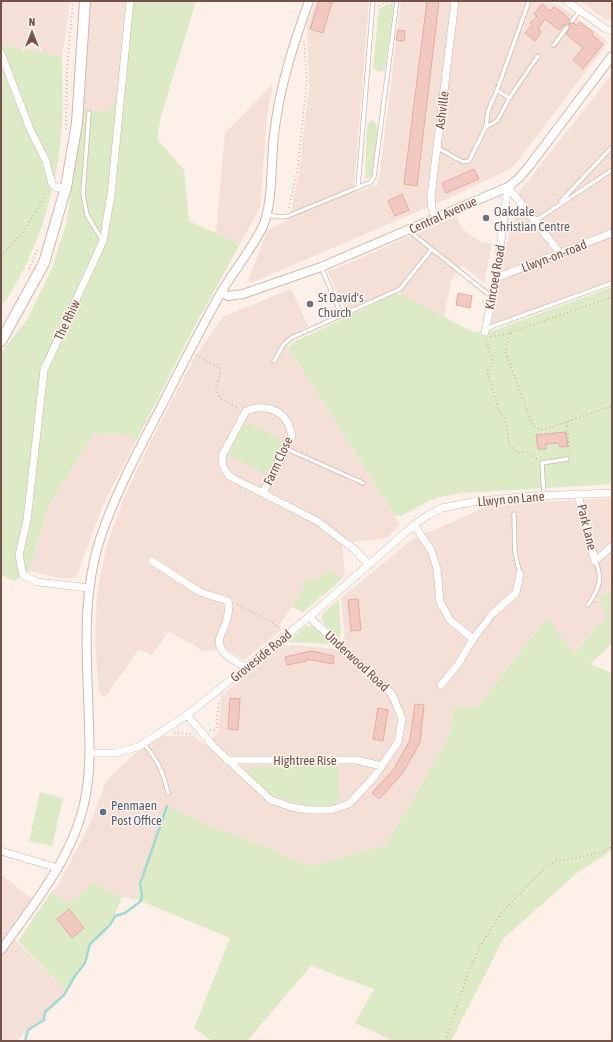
<svg xmlns="http://www.w3.org/2000/svg" width="613" height="1042" viewBox="0 0 613 1042" font-family="'Asap Condensed',sans-serif">
<rect width="100%" height="100%" fill="#fcf0e8"/>
<path fill="#f4e0d6" d="M 1,1 L 70,1 L 62,57 L 2,45 Z
M 91,1 L 125,1 L 117,96 L 108,112 L 81,109 L 87,30 Z
M 316,1 L 369,1 L 354,186 L 357,192 L 371,186 L 377,186 L 379,179 L 401,1 L 527,1 L 556,4 L 561,6 L 608,42 L 516,163 L 510,169 L 449,198 L 251,283 L 248,281 L 267,231 L 289,219 L 299,174 L 309,85 L 307,26 Z
M 580,1 L 612,1 L 612,20 L 606,20 Z
M 612,74 L 612,281 L 491,327 L 490,324 L 498,282 L 520,191 Z
M 273,84 L 267,115 L 260,207 L 240,244 L 216,233 L 225,133 Z
M 457,216 L 461,228 L 481,242 L 492,244 L 484,283 L 462,265 L 451,281 L 444,317 L 401,294 L 399,288 L 346,311 L 328,272 Z
M 291,289 L 308,326 L 284,341 L 400,525 L 387,538 L 353,542 L 348,538 L 342,544 L 345,574 L 341,580 L 332,570 L 314,582 L 307,579 L 292,607 L 279,625 L 281,630 L 244,660 L 226,649 L 203,651 L 169,631 L 152,655 L 139,649 L 105,697 L 99,692 L 95,642 L 97,594 L 106,548 L 123,500 L 148,447 L 195,357 L 223,317 Z
M 94,433 L 126,435 L 136,441 L 103,505 L 76,577 L 64,579 L 29,571 L 48,507 Z
M 612,498 L 612,589 L 599,599 L 607,616 L 573,653 L 546,619 L 476,708 L 455,706 L 448,739 L 386,845 L 313,866 L 295,861 L 264,846 L 208,825 L 167,806 L 136,899 L 122,897 L 92,883 L 68,905 L 52,891 L 59,884 L 89,826 L 107,780 L 131,757 L 160,736 L 194,736 L 205,745 L 218,733 L 221,696 L 281,647 L 293,645 L 335,649 L 345,641 L 341,598 L 413,539 L 491,505 Z
M 1,874 L 32,899 L 7,932 L 66,991 L 45,1012 L 44,1020 L 28,1030 L 16,1041 L 1,1041 Z"/>
<path fill="#dceac6" d="M 125,1 L 196,1 L 161,116 L 157,139 L 184,170 L 189,221 L 240,244 L 197,322 L 136,441 L 126,435 L 94,433 L 48,507 L 29,571 L 14,581 L 1,575 L 1,353 L 28,318 L 52,268 L 67,221 L 81,109 L 108,112 L 117,96 Z
M 394,1 L 385,69 L 382,72 L 377,71 L 373,67 L 379,9 Z
M 1,41 L 2,45 L 62,57 C 62,83 64,110 61,136 C 56,193 35,261 1,307 Z
M 373,120 L 378,128 L 372,176 L 370,178 L 365,178 L 367,125 L 369,122 Z
M 612,287 L 612,484 L 462,493 L 440,497 L 428,501 L 402,516 L 395,516 L 288,347 L 294,342 L 395,294 L 401,294 L 473,332 L 492,331 Z
M 244,421 L 286,442 L 269,476 L 227,454 Z
M 332,569 L 341,580 L 303,612 L 292,607 L 307,579 L 314,582 Z
M 612,589 L 612,644 L 590,664 L 612,673 L 612,850 L 577,873 L 503,939 L 451,1041 L 393,1041 L 355,1023 L 374,989 L 311,966 L 247,1041 L 212,1041 L 194,1028 L 230,938 L 136,899 L 167,806 L 208,825 L 264,846 L 295,861 L 313,866 L 386,845 L 448,739 L 455,706 L 476,708 L 547,618 L 574,653 L 607,616 L 599,599 Z
M 339,600 L 341,636 L 338,637 C 316,617 316,618 339,600 Z
M 306,626 L 313,626 L 335,644 L 287,642 Z
M 338,766 L 340,802 L 326,807 L 303,806 L 271,794 L 247,772 L 250,767 Z
M 40,792 L 63,798 L 52,846 L 29,841 Z
M 92,883 L 122,897 L 110,925 L 90,944 L 85,963 L 75,976 L 66,991 L 18,941 L 52,891 L 68,905 Z"/>
<g fill="none" stroke-linecap="round" stroke-linejoin="round">
<path stroke="#a3d8d5" stroke-width="2.5" d="M 25,1041 L 28,1030 L 44,1020 L 45,1012 L 64,995 L 75,976 L 85,963 L 90,944 L 110,925 L 115,916 L 125,913 L 141,901 L 142,895 L 140,884 L 167,806"/>
</g>
<path fill="#f1c9c0" stroke="#e4aca0" d="M 319,1 L 332,2 L 323,33 L 310,29 Z
M 427,1 L 439,1 L 417,186 L 404,184 Z
M 542,4 L 550,11 L 554,7 L 563,13 L 569,19 L 570,24 L 574,23 L 577,26 L 580,22 L 593,32 L 592,35 L 603,44 L 583,69 L 573,60 L 583,48 L 566,34 L 570,28 L 569,24 L 565,24 L 559,30 L 545,19 L 538,29 L 541,32 L 535,41 L 525,33 L 532,25 L 530,23 L 537,16 L 534,14 Z
M 398,30 L 405,31 L 404,41 L 396,40 Z
M 474,169 L 479,179 L 446,193 L 442,183 Z
M 402,194 L 409,210 L 395,216 L 388,201 Z
M 458,293 L 472,296 L 470,308 L 456,305 Z
M 566,432 L 568,446 L 560,447 L 559,443 L 546,444 L 546,449 L 538,449 L 536,435 Z
M 358,599 L 361,630 L 351,631 L 348,600 Z
M 311,651 L 334,656 L 333,664 L 306,659 L 307,661 L 287,665 L 285,657 Z
M 230,698 L 240,699 L 238,730 L 228,729 Z
M 415,704 L 424,705 L 420,743 L 402,774 L 379,799 L 372,793 L 394,769 L 410,740 Z
M 378,708 L 388,710 L 383,741 L 373,739 Z
M 69,909 L 84,928 L 72,938 L 57,919 Z"/>
<g fill="none" stroke-linecap="round" stroke-linejoin="round">
<g stroke="#d0b8b0" stroke-width="5">
<path id="service" d="M 572,21 L 580,10
M 554,45 L 567,27
M 497,90 L 509,98
M 89,113 L 83,194 L 87,215 L 102,240
M 486,127 L 497,121 L 510,97 L 538,56
M 438,148 L 463,162 L 469,161 L 486,127 L 488,111 L 497,90 L 529,1
M 358,187 L 373,1
M 561,201 L 612,147
M 267,215 L 280,217 L 288,216 L 371,182 L 374,177 L 397,1
M 535,221 L 612,170
M 409,231 L 492,297
M 321,267 L 341,314
M 485,329 L 612,283
M 274,361 L 284,344 L 291,338 L 400,289 L 432,249
M 287,449 L 363,483
M 544,496 L 542,463 L 567,459
M 514,514 L 515,553 L 520,574
M 588,605 C 598,591 604,578 595,561
M 144,744 C 158,761 163,771 168,793"/>
</g>
<g stroke="#d0b8b0" stroke-width="8">
<path id="minor" d="M 566,1 L 606,29 L 612,31
M 1,53 L 30,129 L 46,161 L 52,184 L 57,188 L 66,187
M 436,218 L 432,209 L 431,196 L 455,1
M 496,278 L 612,233
M 485,332 L 496,278 L 508,187 L 560,253
M 263,493 L 292,436 C 288,412 269,402 246,411 L 222,456 L 223,466 L 229,476 L 317,521 L 355,550 L 369,565
M 579,494 L 581,512 L 595,561 L 612,546
M 414,525 L 431,550 L 437,569 L 440,602 L 450,620 L 473,639 L 492,614 L 516,593 L 520,574
M 152,561 L 200,592 L 228,601 C 230,605 229,609 228,613 C 227,623 223,629 220,637 C 215,653 237,662 247,668
M 89,588 L 38,582 L 23,575 L 19,555 L 27,520 L 44,370 L 103,241 L 111,195 L 130,1
M 441,685 L 459,663 L 473,639
M 187,715 L 214,747 L 271,800 L 291,807 L 310,810 L 331,810 L 349,804 L 374,777 L 398,742 L 402,719 L 392,694 L 309,617
M 90,753 L 115,753 L 138,747 L 187,715 L 309,617 L 414,525 L 428,515 L 442,508 L 472,502 L 531,496 L 612,493
M 227,760 L 356,760 L 382,766
M 1,851 L 58,868"/>
</g>
<g stroke="#d0b8b0" stroke-width="10">
<path id="tertiary" d="M 222,293 L 228,296 L 243,294 L 321,267 L 508,187 L 519,178 L 530,165 L 612,56
M 1,950 C 35,902 76,854 86,794 C 90,772 90,749 89,727 C 88,665 80,600 100,539 C 115,494 138,451 160,409 C 180,370 200,329 222,291 C 235,269 252,249 263,226 C 273,204 271,160 274,135 C 279,89 293,45 309,1"/>
</g>
<g stroke="#d3b7ae" stroke-width="12">
<path id="secondary" d="M 1,341 L 44,263 L 66,187 L 77,123 L 85,1"/>
</g>
<path stroke="#d7aca3" stroke-width="1.5" stroke-dasharray="1 3" stroke-linecap="butt" d="M 379,6 L 390,1
M 66,129 L 67,69 L 73,1
M 289,208 L 298,166 L 307,79 L 304,41
M 1,256 L 24,231 L 48,191
M 29,269 L 38,247
M 510,333 L 505,351 L 533,426 L 543,430 L 612,406
M 491,337 L 510,333 L 612,297
M 486,340 L 493,362 L 487,371 L 499,410 L 506,421 L 509,444 L 518,453 L 528,452 L 537,459
M 196,355 L 221,370 L 216,389 L 220,398 L 239,408
M 567,422 L 570,454
M 237,604 L 283,629
M 210,730 L 216,730 L 219,700
M 174,733 L 192,734
M 445,1041 L 470,968 L 482,943 L 502,912 L 546,867 L 556,861 L 582,857 L 605,851 L 612,846"/>
<use href="#service" stroke="#fff" stroke-width="3.5"/>
<use href="#minor" stroke="#fff" stroke-width="7"/>
<use href="#tertiary" stroke="#fff" stroke-width="8"/>
<use href="#secondary" stroke="#fff" stroke-width="10"/>
</g>
<g fill="#6b7280" stroke="#fff5ee" stroke-width="1.5">
<circle cx="486" cy="218" r="4"/>
<circle cx="310" cy="304" r="4"/>
</g>
<circle fill="#5c6f8a" stroke="#fff5ee" stroke-width="1.5" cx="103" cy="812" r="4"/>
<g text-anchor="middle" dominant-baseline="central" stroke-width="3" stroke-linejoin="round" paint-order="stroke">
<g font-size="13" fill="#76524c" stroke="#fff5ee">
<text transform="translate(442 110) rotate(-83)">Ashville</text>
<text transform="translate(443 215) rotate(-24)">Central Avenue</text>
<text transform="translate(554 256) rotate(-21)">Llwyn-on-road</text>
<text transform="translate(495 277) rotate(-80)">Kincoed Road</text>
<text transform="translate(67 320) rotate(-65)">The Rhiw</text>
<text transform="translate(278 461) rotate(-65)">Farm Close</text>
<text transform="translate(511 499) rotate(-5)">Llwyn on Lane</text>
<text transform="translate(587 527) rotate(76)">Park Lane</text>
<text transform="translate(261 656) rotate(-39)">Groveside Road</text>
<text transform="translate(357 661) rotate(43)">Underwood Road</text>
<text x="305" y="760">Hightree Rise</text>
</g>
<g font-size="13" fill="#5b616d" stroke="#fff5ee" text-anchor="start">
<text x="494" y="211">Oakdale<tspan x="494" dy="15">Christian Centre</tspan></text>
<text x="318" y="297">St David's<tspan x="318" dy="15">Church</tspan></text>
</g>
<g font-size="13" fill="#4e5e75" stroke="#fff5ee" text-anchor="start">
<text x="111" y="805">Penmaen<tspan x="111" dy="15">Post Office</tspan></text>
</g>
</g>
<rect width="613" height="1042" fill="none" stroke="#76524c" stroke-width="4"/>
<g transform="translate(32 32)" stroke="#fff5ee" stroke-width="3" paint-order="stroke">
<path d="M0-3L7 15L0 10L-7 15Z" fill="#76524c"/>
<text y="-6" font-size="11" font-weight="bold" text-anchor="middle" fill="#76524c">N</text>
</g>
</svg>
